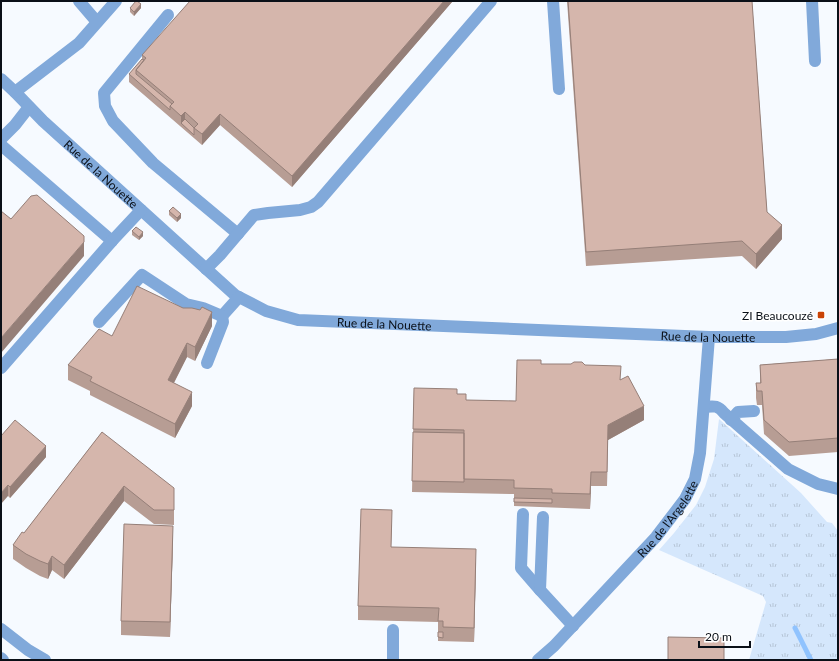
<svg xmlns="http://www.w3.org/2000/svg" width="839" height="661" viewBox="0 0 839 661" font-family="Lato,sans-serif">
<defs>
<pattern id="grass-tufts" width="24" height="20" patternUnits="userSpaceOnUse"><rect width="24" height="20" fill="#d5e7fc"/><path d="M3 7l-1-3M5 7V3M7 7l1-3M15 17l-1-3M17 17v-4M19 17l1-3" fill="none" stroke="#b6c5d7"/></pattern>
</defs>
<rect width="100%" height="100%" fill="#f6faff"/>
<path fill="url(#grass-tufts)" d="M 719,419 L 801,493 L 827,522 L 832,523 L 838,531 L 838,660 L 749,660 L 766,602 L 763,596 L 659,550 L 674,533 L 696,505 L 705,487 L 714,459 Z"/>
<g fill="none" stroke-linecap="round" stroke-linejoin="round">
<path stroke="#90c3fe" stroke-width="5" d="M 795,628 L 811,660"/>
<g stroke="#81a9da" stroke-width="12">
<path d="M 79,1 L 97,22"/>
<path d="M 553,1 L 559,89"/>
<path d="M 812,1 L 815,61"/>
<path d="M 168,15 L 104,93 L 105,106 L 113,121 L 153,163 L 238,234"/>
<path id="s1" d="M 1,79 L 15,92 L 43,121 L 235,295 L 266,311 L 298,320 L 709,337 L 786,337 L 816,334 L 838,328"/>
<path d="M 15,92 L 79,43 L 116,1"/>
<path d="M 1,139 L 15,125 L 29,107"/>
<path d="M 1,145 L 112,241"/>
<path d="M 206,269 L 220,255 L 254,215 L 268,213 L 300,210 L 311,207 L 318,202 L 491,1"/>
<path d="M 222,316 L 239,297"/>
<path d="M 99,322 L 142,275 L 186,304 L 203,308 L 222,316 L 223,322 L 207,363"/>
<path d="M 1,368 L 112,241 L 141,210"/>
<path d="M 704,407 C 714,406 718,405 724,413 L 788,469 L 818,484 L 838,489"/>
<path d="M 731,420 L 738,412 L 754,411"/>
<path d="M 523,514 L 521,568 L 540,590"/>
<path d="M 543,517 L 540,590 L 573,626"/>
<path d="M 1,629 L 28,650 L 45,660"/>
<path d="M 1,658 L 3,660"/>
<path d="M 393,660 L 393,630"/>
<path id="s2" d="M 538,660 L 554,646 L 656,537 L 685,499 L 695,479 L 700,453 L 709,337"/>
</g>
</g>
<path fill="#b79d94" d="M 452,1 L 452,2 L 292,187 L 220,125 L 202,145 L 129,82 L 129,74 L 142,59 L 142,55 Z
M 567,1 L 752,1 L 767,212 L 782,239 L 756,269 L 742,256 L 586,266 Z
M 130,8 L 141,8 L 134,16 L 130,12 Z
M 169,211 L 181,218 L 177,222 L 169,215 Z
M 132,231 L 143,236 L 139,240 L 132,235 Z
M 212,326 L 195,361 L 187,357 L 174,383 L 192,406 L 175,438 L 90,395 L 90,391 L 68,380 L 68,365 L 112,336 Z
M 838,359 L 838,452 L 789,456 L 764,434 L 762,405 L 757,405 L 756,398 L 756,383 L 760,383 L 760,365 Z
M 541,364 L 585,365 L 621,380 L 644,420 L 608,440 L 607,486 L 591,486 L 590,509 L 514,506 L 514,494 L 412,492 L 414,388 L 457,394 L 466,400 L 516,401 Z
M 102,432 L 174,502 L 174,525 L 154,524 L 124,501 L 64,579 L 52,570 L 48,579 L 40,576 L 26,568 L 13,559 L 13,545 L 24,533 Z
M 1,436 L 46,457 L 10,498 L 8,496 Z
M 392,524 L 391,547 L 476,563 L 474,642 L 438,641 L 438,622 L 358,620 L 358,606 Z
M 173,540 L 170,637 L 121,635 L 121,621 Z"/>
<path fill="#957f78" d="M 444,1 L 452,1 L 452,2 L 292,187 L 292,176 Z
M 141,4 L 141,8 L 134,16 L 134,12 Z
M 185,112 L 185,123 L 181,123 L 181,116 Z
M 220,114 L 220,125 L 202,145 L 202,134 Z
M 181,214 L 181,218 L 177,222 L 177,218 Z
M 782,225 L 782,239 L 756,269 L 756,254 Z
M 143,232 L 143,236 L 139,240 L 139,237 Z
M 84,242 L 84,256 L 1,353 L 1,338 Z
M 212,312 L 212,326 L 195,361 L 195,347 Z
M 187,343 L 187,357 L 168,394 L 168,380 Z
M 192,392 L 192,406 L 175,438 L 175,424 Z
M 644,406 L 644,420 L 608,440 L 607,486 L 608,425 Z
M 46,446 L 46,457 L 10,498 L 10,487 Z
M 591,472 L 591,486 L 590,509 L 590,494 Z
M 8,485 L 8,496 L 1,504 L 1,493 Z
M 124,486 L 124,501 L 64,579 L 64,565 Z
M 173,526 L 173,540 L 170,637 L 170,622 Z
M 476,549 L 476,563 L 474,642 L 474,628 Z
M 52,556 L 52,570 L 48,579 L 48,564 Z"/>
<path fill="#d5b6ac" stroke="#957f78" d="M 136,1 L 137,1 L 141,4 L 134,12 L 130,8 Z
M 190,1 L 444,1 L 292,176 L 220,114 L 202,134 L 194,128 L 198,124 L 185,112 L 181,116 L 170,106 L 174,102 L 136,70 L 146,58 L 142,55 Z
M 568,1 L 752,1 L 767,212 L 782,225 L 756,254 L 742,241 L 586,252 Z
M 142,59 L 144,60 L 136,70 L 136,74 L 172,104 L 170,106 L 170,110 L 129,74 Z
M 185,119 L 194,128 L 194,135 L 181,123 Z
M 37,195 L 84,236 L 84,242 L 1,338 L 1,211 L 11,219 L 31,196 Z
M 173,207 L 181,214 L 177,218 L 169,211 Z
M 136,227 L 143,232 L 139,237 L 132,231 Z
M 137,286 L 183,308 L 192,308 L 200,310 L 202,307 L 212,312 L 195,347 L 187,343 L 168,380 L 192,392 L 175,424 L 90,381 L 92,377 L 68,365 L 99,329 L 112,336 Z
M 838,359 L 838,438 L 789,442 L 764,420 L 762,391 L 757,391 L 756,383 L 761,383 L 760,365 Z
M 517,360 L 541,360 L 541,364 L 571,364 L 574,362 L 582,362 L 585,365 L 621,366 L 620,380 L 628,376 L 644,406 L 608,425 L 607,472 L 591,472 L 590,494 L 552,493 L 552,489 L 514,488 L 514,480 L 464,479 L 464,430 L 413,429 L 414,388 L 457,389 L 457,394 L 466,394 L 466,400 L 516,401 Z
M 15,420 L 46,446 L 10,487 L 8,485 L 1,493 L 1,436 Z
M 102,432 L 174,488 L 174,510 L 154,510 L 124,486 L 64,565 L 52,556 L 48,564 L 40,561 L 26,554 L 13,545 L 22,532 L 24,533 Z
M 413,432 L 464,433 L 464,482 L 412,481 Z
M 514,498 L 552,499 L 552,503 L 514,502 Z
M 361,509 L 392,510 L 391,547 L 476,549 L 474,628 L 443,627 L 443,621 L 438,621 L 439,608 L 358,606 Z
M 124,524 L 173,526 L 170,622 L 121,621 Z
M 438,632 L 443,632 L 443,638 L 438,637 Z
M 668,637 L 724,638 L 724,660 L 668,660 Z"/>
<rect fill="#ca4306" stroke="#fff" stroke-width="1.5" x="817" y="311" width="8" height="8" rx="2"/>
<g text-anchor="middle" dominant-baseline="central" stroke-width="3" stroke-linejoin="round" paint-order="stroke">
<g font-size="12" fill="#0a1018" stroke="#fff">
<text stroke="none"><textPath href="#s1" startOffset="138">Rue de la Nouette</textPath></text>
<text stroke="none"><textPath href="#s1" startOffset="473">Rue de la Nouette</textPath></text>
<text stroke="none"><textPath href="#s1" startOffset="797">Rue de la Nouette</textPath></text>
<text stroke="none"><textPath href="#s2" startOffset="192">Rue de l'Argelette</textPath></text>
</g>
<g font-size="12" fill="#0a1018" stroke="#fff" text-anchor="end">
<text x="813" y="315">ZI Beaucouzé</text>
</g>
</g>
<rect width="839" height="661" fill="none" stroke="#0a1018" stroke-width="4"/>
<path d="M699 641v6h51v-6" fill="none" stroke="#0a1018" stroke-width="2"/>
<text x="705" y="641" font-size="12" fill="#0a1018" stroke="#ffffff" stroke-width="3" paint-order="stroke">20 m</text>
</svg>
